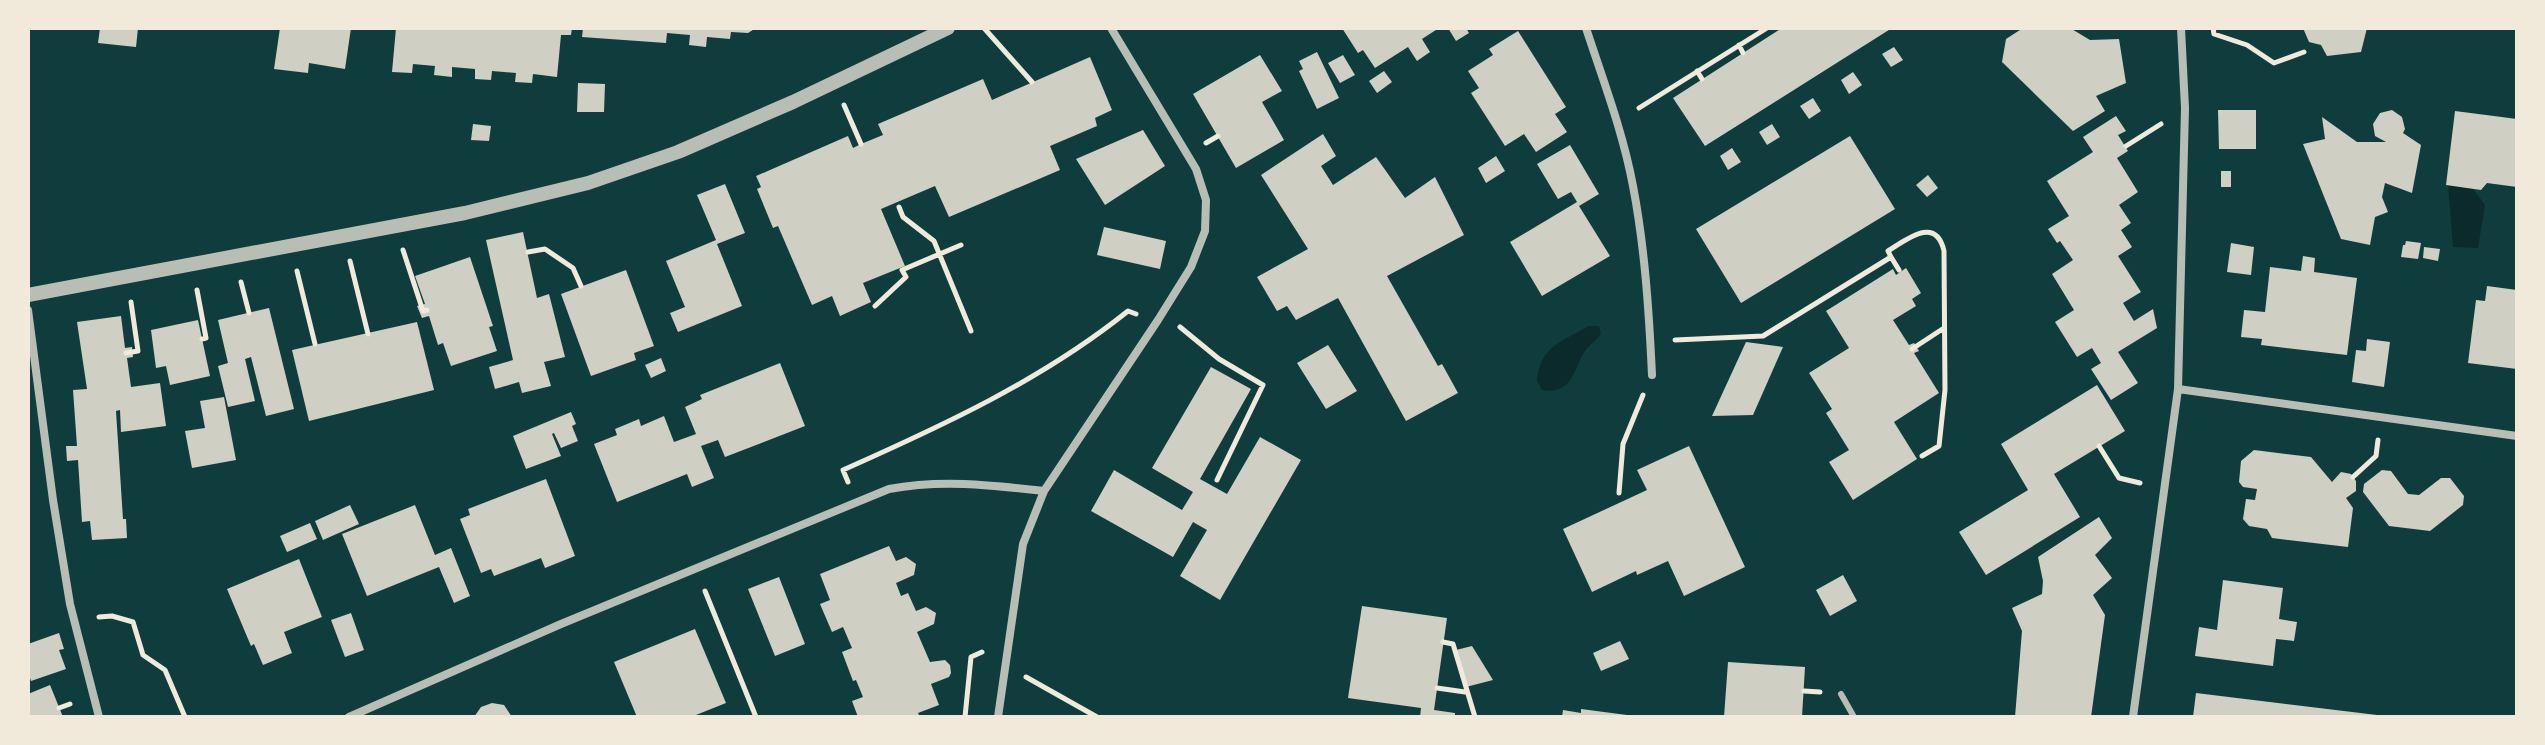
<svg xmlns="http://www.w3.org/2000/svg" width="2545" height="745" viewBox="0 0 2545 745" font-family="'Exo 2',sans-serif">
<rect width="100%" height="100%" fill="#0f3d3e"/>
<path fill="#0a2a2b" d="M 2448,184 L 2470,185 L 2485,205 L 2478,248 L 2453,247 Z
M 1589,326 L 1599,326 L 1601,334 C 1596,341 1587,346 1583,354 C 1573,372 1571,395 1542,390 L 1537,381 C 1540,346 1561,342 1589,326 Z"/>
<path fill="#cfcfc3" d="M 100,28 L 138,28 L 136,47 L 98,43 Z
M 280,28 L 351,28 L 345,69 L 309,63 L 308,73 L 274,69 Z
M 396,28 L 572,28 L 571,35 L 561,35 L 557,77 L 533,74 L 532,83 L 515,82 L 516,73 L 492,71 L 491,80 L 475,79 L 475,69 L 452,67 L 452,77 L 434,75 L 435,66 L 413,64 L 412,73 L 392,72 Z
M 583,28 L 756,28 L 748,33 L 731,32 L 730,39 L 707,37 L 706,47 L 689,45 L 690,35 L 667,33 L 666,43 L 582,37 Z
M 1342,28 L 1439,28 L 1422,39 L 1430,52 L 1417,61 L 1408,47 L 1375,68 L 1363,50 L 1358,53 Z
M 1448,28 L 1466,28 L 1469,33 L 1456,41 Z
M 1782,28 L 1892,28 L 1705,146 L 1673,98 Z
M 2023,28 L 2070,28 L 2090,40 L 2119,39 L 2126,83 L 2096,96 L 2105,111 L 2073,131 L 2002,62 L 2006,39 Z
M 2303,28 L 2367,28 L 2361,52 L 2327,56 L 2321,45 L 2309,42 Z
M 1518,31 L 1566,107 L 1555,114 L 1567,132 L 1536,152 L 1524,134 L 1505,146 L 1471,93 L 1479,88 L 1468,71 L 1493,55 L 1489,49 Z
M 1894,47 L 1903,60 L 1891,67 L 1882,54 Z
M 1317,52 L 1339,98 L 1317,109 L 1299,71 L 1303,69 L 1299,61 Z
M 1260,55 L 1282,91 L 1262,102 L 1284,140 L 1236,168 L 1193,94 Z
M 1343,55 L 1355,75 L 1340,83 L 1328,63 Z
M 1090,57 L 1112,110 L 1095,118 L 1097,126 L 1050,146 L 1060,170 L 949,217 L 935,186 L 881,209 L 905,266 L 863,283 L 871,302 L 840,316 L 832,296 L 812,305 L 778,226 L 773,228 L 757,189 L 761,187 L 756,176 L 848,136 L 853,148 L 861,144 L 883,135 L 878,124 L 983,79 L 992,100 Z
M 1384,71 L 1392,82 L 1377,93 L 1369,81 Z
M 1853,72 L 1862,85 L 1849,94 L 1841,80 Z
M 578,83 L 605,84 L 604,112 L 577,112 Z
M 1813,98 L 1821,111 L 1809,119 L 1800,106 Z
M 2218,110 L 2256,110 L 2256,149 L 2219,149 Z
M 2392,110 L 2402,117 L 2405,129 L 2403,133 L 2421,145 L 2412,193 L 2385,183 L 2382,197 L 2388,212 L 2375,217 L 2370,245 L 2341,239 L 2303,144 L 2325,139 L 2322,117 L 2357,142 L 2386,142 L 2375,136 L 2373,124 L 2380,113 Z
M 2455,111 L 2517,119 L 2517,187 L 2487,183 L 2481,190 L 2446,185 Z
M 2116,116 L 2126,131 L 2118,135 L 2128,151 L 2117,158 L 2138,192 L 2119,205 L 2131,223 L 2121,230 L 2132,247 L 2118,256 L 2141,292 L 2123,303 L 2134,321 L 2153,309 L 2157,328 L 2118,352 L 2138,383 L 2111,400 L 2091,369 L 2101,363 L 2092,348 L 2077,357 L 2055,322 L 2074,310 L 2052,274 L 2073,260 L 2060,241 L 2057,243 L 2048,229 L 2069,216 L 2047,181 L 2093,152 L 2083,137 Z
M 473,124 L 491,126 L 489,141 L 471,140 Z
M 1772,124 L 1780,137 L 1767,145 L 1759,132 Z
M 1143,130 L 1165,166 L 1105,205 L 1076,159 Z
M 1323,134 L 1336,156 L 1321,166 L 1333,185 L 1376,157 L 1405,198 L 1435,177 L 1464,235 L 1387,276 L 1438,366 L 1442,364 L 1458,393 L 1406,421 L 1338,298 L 1296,320 L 1287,306 L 1277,311 L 1257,277 L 1308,249 L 1261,175 Z
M 1850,136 L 1895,209 L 1741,303 L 1696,229 Z
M 1570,145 L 1599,194 L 1579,206 L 1610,256 L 1542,296 L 1510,242 L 1577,202 L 1571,192 L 1558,199 L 1537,164 Z
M 1732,148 L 1741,162 L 1728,170 L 1720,156 Z
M 1496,156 L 1505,171 L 1486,183 L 1478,168 Z
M 2221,171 L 2231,171 L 2231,187 L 2221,187 Z
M 1928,175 L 1938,188 L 1927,197 L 1916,185 Z
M 725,184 L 745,233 L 717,244 L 742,306 L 678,332 L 670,313 L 685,307 L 666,261 L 716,240 L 697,195 Z
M 1104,227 L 1166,241 L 1160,269 L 1097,255 Z
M 523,232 L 537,298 L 549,294 L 565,357 L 544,362 L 551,386 L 522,393 L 519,382 L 495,389 L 489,367 L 513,360 L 486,240 Z
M 2406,241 L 2421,243 L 2418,259 L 2401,257 L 2403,245 L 2405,245 Z
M 2231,243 L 2254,247 L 2251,275 L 2227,272 Z
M 2424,247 L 2440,249 L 2438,261 L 2423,258 Z
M 2303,256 L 2315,258 L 2314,272 L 2357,278 L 2347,355 L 2261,345 L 2262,339 L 2241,337 L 2244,310 L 2265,312 L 2270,267 L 2301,271 Z
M 470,257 L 493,326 L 489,327 L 497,351 L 451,366 L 443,343 L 438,345 L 429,316 L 422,318 L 417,306 L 425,304 L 415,276 Z
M 1906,268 L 1921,293 L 1912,299 L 1916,306 L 1893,320 L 1909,345 L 1914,343 L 1919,351 L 1914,353 L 1939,393 L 1894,422 L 1917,459 L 1853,500 L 1829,462 L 1849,450 L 1826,413 L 1832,409 L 1809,373 L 1849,348 L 1826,311 L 1893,269 L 1896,275 Z
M 626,270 L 654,346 L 634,353 L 636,360 L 591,376 L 561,294 Z
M 2487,286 L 2517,290 L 2517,369 L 2468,363 L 2476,300 L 2485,301 Z
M 269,308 L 294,409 L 266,416 L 251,357 L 245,359 L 255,401 L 228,407 L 218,366 L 228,363 L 218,320 Z
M 121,316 L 125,348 L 132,347 L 133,357 L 127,358 L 131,387 L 160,383 L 166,426 L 121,432 L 120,410 L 116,411 L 123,519 L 126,519 L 127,538 L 92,540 L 90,521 L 82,522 L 78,460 L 67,461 L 66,446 L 77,446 L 73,390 L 87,389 L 77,322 Z
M 198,320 L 210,376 L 170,385 L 166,366 L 156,368 L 151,330 Z
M 417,322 L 434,390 L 309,421 L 292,350 Z
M 2367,339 L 2390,342 L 2384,387 L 2352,382 L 2356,350 L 2366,351 Z
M 1746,342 L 1783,347 L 1753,415 L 1712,416 Z
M 1328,345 L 1357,391 L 1326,409 L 1297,363 Z
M 661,358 L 666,371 L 651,378 L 645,365 Z
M 780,363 L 805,426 L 725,457 L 718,440 L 701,446 L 714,478 L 692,487 L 687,474 L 617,502 L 594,444 L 617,435 L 615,429 L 639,419 L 641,426 L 664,416 L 674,442 L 696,434 L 685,407 L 702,399 L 700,395 Z
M 1211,367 L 1251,389 L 1200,479 L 1227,494 L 1260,437 L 1301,460 L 1220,600 L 1180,576 L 1207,530 L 1193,522 L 1173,557 L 1091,511 L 1114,470 L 1182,510 L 1193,492 L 1152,468 Z
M 2097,385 L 2125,431 L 2054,474 L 2080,517 L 1986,575 L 1959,532 L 2028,490 L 2001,444 Z
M 224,397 L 236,460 L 192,468 L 185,431 L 205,428 L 200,401 Z
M 571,412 L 576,424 L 572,426 L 578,441 L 561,448 L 554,433 L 552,434 L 561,456 L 526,469 L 513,436 Z
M 1689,446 L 1745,567 L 1684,596 L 1668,561 L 1637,575 L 1636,571 L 1592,592 L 1563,529 L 1647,490 L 1637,470 Z
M 2254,450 L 2311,457 L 2332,482 L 2341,472 L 2351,474 L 2356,481 L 2356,491 L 2346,498 L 2353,508 L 2348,547 L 2272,538 L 2267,529 L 2249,526 L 2243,519 L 2246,499 L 2255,500 L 2257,489 L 2243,487 L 2239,482 L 2241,461 Z
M 2382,470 L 2391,471 L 2408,494 L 2419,495 L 2441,478 L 2450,478 L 2464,496 L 2463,505 L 2430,531 L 2389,526 L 2363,492 L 2364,484 Z
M 546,479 L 575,556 L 545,568 L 541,558 L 494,576 L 491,569 L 481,573 L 460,519 L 470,515 L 468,509 Z
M 350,505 L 359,524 L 323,540 L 315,521 Z
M 415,505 L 435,555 L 451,548 L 470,596 L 454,603 L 439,567 L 367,596 L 342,534 Z
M 2099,517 L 2112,538 L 2095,555 L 2112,578 L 2093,595 L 2105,615 L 2091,717 L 2015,717 L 2022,631 L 2012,608 L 2042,594 L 2043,581 L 2038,557 Z
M 310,523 L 317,539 L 287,552 L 280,536 Z
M 889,546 L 896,561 L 906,557 L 916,564 L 914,575 L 896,583 L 901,596 L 908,593 L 916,611 L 926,607 L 936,613 L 934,624 L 917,632 L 930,662 L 945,660 L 950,665 L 951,673 L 949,677 L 931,684 L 939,705 L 918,713 L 920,717 L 858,717 L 852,701 L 863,697 L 856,680 L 853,681 L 842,652 L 852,648 L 843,627 L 832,632 L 820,604 L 830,600 L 820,574 Z
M 299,559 L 322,617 L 284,632 L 292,653 L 263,665 L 254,644 L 251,646 L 227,589 Z
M 1843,575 L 1857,601 L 1830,616 L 1816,590 Z
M 779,577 L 805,644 L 775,656 L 748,589 Z
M 2223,580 L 2283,588 L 2279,619 L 2297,622 L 2294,641 L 2276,639 L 2273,666 L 2195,656 L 2199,627 L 2217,630 Z
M 1362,606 L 1447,618 L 1434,710 L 1455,713 L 1455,717 L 1420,717 L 1421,708 L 1348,698 Z
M 351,613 L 364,650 L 345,657 L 331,620 Z
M 695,629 L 726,703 L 691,717 L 637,717 L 614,662 Z
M 59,633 L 64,649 L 59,650 L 66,669 L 31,681 L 28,672 L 28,644 Z
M 1620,641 L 1629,659 L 1601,671 L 1593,653 Z
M 1472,646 L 1493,680 L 1466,687 L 1456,650 Z
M 1728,662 L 1805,667 L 1802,717 L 1724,717 Z
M 50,685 L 63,717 L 28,717 L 28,694 Z
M 2196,693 L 2377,715 L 2377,717 L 2193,717 Z
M 492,703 L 504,705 L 512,717 L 474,717 L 481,707 Z
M 1581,709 L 1627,715 L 1627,717 L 1562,717 L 1563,710 L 1581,713 Z"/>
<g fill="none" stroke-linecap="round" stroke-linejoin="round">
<path stroke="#f1e9da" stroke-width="5" d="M 984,28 L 1032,82
M 2213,28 L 2214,34 L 2247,45 L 2274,63 L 2304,52
M 1739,45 L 1743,53
M 1697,71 L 1702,79
M 844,105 L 861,144
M 1639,108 L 1767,28
M 1206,143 L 1218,136
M 2126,146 L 2161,124
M 899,207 L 903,217 L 934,241 L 971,331
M 403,250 L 423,311 L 427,310
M 528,252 L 545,249 L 573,268 L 581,286
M 1891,257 L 1899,270
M 350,261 L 368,334
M 297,271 L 315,344
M 241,282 L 249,313
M 197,290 L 206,338 L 202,339
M 875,306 L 906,277 L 902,270 L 961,245
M 1180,327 L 1219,359 L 1263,385 L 1217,480
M 1675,340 L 1763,336 L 1891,257 L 1888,251 C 1906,240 1936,215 1944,251 L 1945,390 L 1939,446 L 1922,456
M 1912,349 L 1944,328
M 126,353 L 138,351 L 131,302
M 2099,446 L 2119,478 L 2140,483
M 2353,477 L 2376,456 L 2378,440
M 848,482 L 843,470 C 942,426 1042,380 1128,311 L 1136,314
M 1619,493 L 1623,444 L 1643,395
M 705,591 L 756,717
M 99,617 L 112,616 L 133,622 L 143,655 L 165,670 L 185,717
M 1443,642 L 1453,644 L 1475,717
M 1026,677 L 1097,717
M 1437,688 L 1465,692
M 1804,691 L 1820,692
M 59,708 L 70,704
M 965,717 L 971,657 L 982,652"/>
<path stroke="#b8beb3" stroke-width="6" d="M 1841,694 L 1854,717"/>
<path stroke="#b8beb3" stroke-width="8" d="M 1586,28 C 1603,80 1623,132 1633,186 C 1645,249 1649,312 1652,375
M 28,310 L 53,500 L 70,604 L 99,717
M 2178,389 L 2517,436
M 349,717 L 561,624 L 889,489 C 942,479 991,485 1044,491
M 998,717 L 1023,544 L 1044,491 L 1158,320 L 1191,267 L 1205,231 L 1206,200 L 1196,169 L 1111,28
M 2133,717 L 2178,389 L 2185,108 L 2181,28"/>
<path stroke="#b8beb3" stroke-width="14" d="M 28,295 L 465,213 L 588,183 L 678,152 L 793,102 L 948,28"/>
</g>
<rect width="2545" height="745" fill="none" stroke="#f1e9da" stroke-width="60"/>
</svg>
